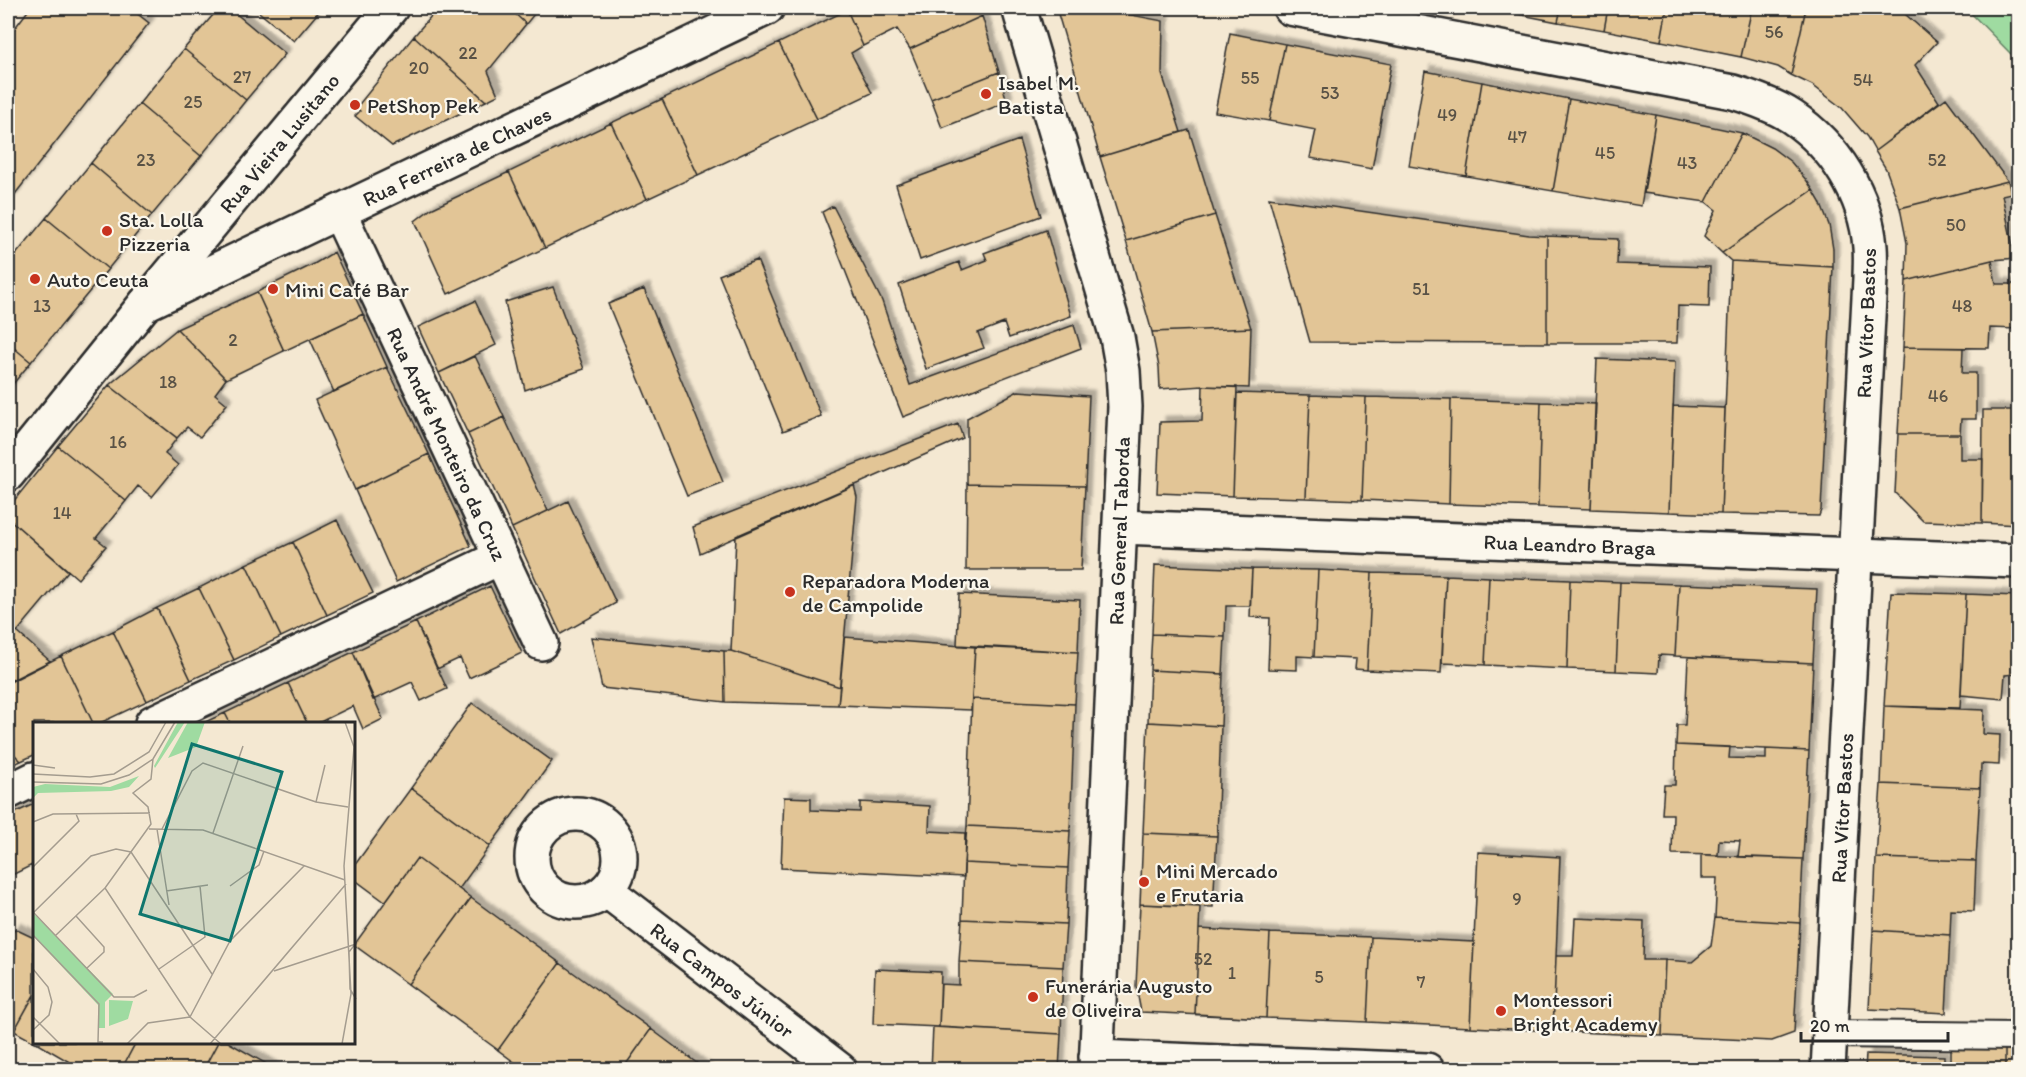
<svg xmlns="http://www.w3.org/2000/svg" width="2026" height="1077" viewBox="0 0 2026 1077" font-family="Itim,sans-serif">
<defs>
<filter id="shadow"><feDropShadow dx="5.5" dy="-5.5" stdDeviation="1.5" flood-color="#0004"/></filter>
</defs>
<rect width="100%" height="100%" fill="#f4e8d2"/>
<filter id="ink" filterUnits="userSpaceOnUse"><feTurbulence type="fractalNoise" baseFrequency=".0167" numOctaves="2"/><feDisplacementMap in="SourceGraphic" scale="12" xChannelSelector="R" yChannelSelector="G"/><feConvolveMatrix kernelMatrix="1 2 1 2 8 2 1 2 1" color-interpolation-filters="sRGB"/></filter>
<g filter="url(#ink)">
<path fill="#9fdba1" stroke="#658366" stroke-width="1.5" d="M 1966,8 L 2018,8 L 2018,54 L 2011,54 Z"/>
<path fill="#e2c596" stroke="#2b2b2b" stroke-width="1.5" filter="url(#shadow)" d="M 30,8 L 130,8 L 149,23 L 8,203 L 8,37 Z
M 219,8 L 229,8 L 285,54 L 246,100 L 184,49 Z
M 254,8 L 322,8 L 294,41 Z
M 438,8 L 509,8 L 526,24 L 488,71 L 498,95 L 486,101 L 414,36 Z
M 509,8 L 539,8 L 526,24 Z
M 853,8 L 979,8 L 982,16 L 910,49 L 897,29 L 863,46 L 847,10 Z
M 1063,8 L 1095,8 L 1163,21 L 1162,74 L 1181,132 L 1100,157 L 1058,14 Z
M 1486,8 L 1561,8 L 1558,22 Z
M 1561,8 L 1608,8 L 1604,30 L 1558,22 Z
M 1608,8 L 1667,8 L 1661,41 L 1604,30 Z
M 1667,8 L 1752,8 L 1741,57 L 1661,41 Z
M 1752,8 L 1806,8 L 1791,75 L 1778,67 L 1741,57 Z
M 1806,8 L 1837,8 L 1852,15 L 1858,8 L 1898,8 L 1937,42 L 1915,65 L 1939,102 L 1875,151 L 1867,137 L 1842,108 L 1812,85 L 1791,75 Z
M 847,10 L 863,46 L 851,53 L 872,93 L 817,119 L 779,43 Z
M 982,16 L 999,72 L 931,99 L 910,49 Z
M 1230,33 L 1285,44 L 1269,121 L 1215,112 Z
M 414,36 L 486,101 L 392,146 L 355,116 L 360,111 L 356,108 Z
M 779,43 L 817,119 L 698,175 L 662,99 Z
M 1285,44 L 1391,64 L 1372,169 L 1310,158 L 1316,130 L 1269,121 Z
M 184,49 L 246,100 L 201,156 L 139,104 Z
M 1425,71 L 1482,82 L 1466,176 L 1409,166 Z
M 999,72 L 1007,102 L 942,128 L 931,99 Z
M 1482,82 L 1569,99 L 1553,191 L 1466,176 Z
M 1946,98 L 2008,181 L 1900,208 L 1886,169 L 1875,151 Z
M 662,99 L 698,175 L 647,199 L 611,123 Z
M 1569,99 L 1656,115 L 1641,206 L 1553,191 Z
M 139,104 L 201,156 L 152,215 L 91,163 Z
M 1656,115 L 1742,133 L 1706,202 L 1644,193 Z
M 611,123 L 647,199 L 545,248 L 509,172 Z
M 1189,130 L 1215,215 L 1126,241 L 1100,157 Z
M 1742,133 L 1772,148 L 1791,162 L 1807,181 L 1813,190 L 1722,253 L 1704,236 L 1716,210 L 1706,202 Z
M 1019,140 L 1041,216 L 920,260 L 896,185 Z
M 91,163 L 152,215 L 108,269 L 46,218 Z
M 509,172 L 545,248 L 448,294 L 415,221 L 431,209 Z
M 2008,181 L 2011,193 L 2002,195 L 2013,247 L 2018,246 L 2018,258 L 1992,260 L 1906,281 L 1907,243 L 1900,208 Z
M 1813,190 L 1820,202 L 1829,225 L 1833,249 L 1833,267 L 1731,261 L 1722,253 Z
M 1269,198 L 1529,235 L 1547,236 L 1547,343 L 1310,342 Z
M 833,206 L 882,301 L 910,385 L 1074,325 L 1081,348 L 903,417 L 822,212 Z
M 1215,215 L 1251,328 L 1152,332 L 1126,241 Z
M 46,218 L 108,269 L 31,362 L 8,343 L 8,264 Z
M 1046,230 L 1071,316 L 1009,338 L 1004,323 L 978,333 L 984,348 L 926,369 L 899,285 L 959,262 L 962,270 L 987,260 L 984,253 Z
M 1547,236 L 1618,239 L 1617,264 L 1710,267 L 1709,307 L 1678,306 L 1677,343 L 1547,343 Z
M 334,252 L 363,314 L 284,351 L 257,292 L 314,264 Z
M 757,260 L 821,416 L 783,431 L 719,275 Z
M 1992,260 L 1996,284 L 2018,284 L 2018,329 L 1990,328 L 1989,348 L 1903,347 L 1906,281 Z
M 1731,261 L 1833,267 L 1821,510 L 1819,516 L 1721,514 Z
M 553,287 L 584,369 L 525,390 L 505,302 Z
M 644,289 L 723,482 L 687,496 L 608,304 Z
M 257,292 L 284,351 L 226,379 L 177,329 Z
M 475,301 L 496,345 L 439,373 L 418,327 Z
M 363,314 L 387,367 L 334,392 L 310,339 Z
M 1251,328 L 1249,388 L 1203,386 L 1160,389 L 1159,367 L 1152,332 Z
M 177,329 L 226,379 L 215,394 L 227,404 L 200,437 L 187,427 L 177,438 L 109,385 Z
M 8,343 L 31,362 L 8,390 Z
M 1903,347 L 1963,348 L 1962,373 L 1976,373 L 1976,419 L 1961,419 L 1960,434 L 1898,434 Z
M 475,356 L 504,417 L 468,434 L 439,373 Z
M 1597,359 L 1675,362 L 1669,512 L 1591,509 Z
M 387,367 L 429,454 L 355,490 L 315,400 Z
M 109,385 L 177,438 L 165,454 L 178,465 L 152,497 L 138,486 L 126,501 L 58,446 Z
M 1203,386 L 1237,387 L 1233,496 L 1157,493 L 1160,422 L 1202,421 Z
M 1018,391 L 1089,396 L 1085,486 L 967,484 L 967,418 Z
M 1237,393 L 1310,395 L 1306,498 L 1233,496 Z
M 1310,395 L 1366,397 L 1362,500 L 1306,498 Z
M 1366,397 L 1451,399 L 1449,504 L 1362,500 Z
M 1451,399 L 1541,402 L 1538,507 L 1449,504 Z
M 1541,402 L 1596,404 L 1591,509 L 1538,507 Z
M 1673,406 L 1725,408 L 1721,514 L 1669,512 Z
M 1983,410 L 2018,410 L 2018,525 L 1982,523 Z
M 504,417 L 548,511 L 512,528 L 468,434 Z
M 958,424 L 963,438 L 700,553 L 693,527 Z
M 1898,434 L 1960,434 L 1960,459 L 1983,459 L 1982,523 L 1923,521 L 1895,493 Z
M 58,446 L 126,501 L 96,538 L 106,546 L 78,579 L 8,518 L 8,508 Z
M 429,454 L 471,546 L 396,582 L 355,490 Z
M 967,484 L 1085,486 L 1081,570 L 966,570 Z
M 854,485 L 857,497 L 840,687 L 731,651 L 736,536 Z
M 568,501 L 616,603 L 561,634 L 512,528 Z
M 8,518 L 68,571 L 17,632 L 8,624 Z
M 337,520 L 373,593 L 327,615 L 293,542 Z
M 293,542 L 327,615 L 281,637 L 246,564 Z
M 246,564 L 281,637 L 234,660 L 199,588 Z
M 1155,565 L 1252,569 L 1250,606 L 1226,606 L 1225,637 L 1152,634 Z
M 1252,569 L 1318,570 L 1314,657 L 1297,656 L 1297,670 L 1268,669 L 1270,618 L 1250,617 Z
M 1318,570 L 1372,573 L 1367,670 L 1355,669 L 1356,659 L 1314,657 Z
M 1372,573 L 1446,575 L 1441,673 L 1367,670 Z
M 1446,575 L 1489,577 L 1485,665 L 1442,663 Z
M 1489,577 L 1570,580 L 1567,669 L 1485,665 Z
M 1570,580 L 1620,582 L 1616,671 L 1567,669 Z
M 1620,582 L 1679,584 L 1675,656 L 1659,655 L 1658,673 L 1616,671 Z
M 1679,584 L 1817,589 L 1813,663 L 1675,656 Z
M 490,586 L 522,653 L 469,678 L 460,658 L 437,669 L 416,622 Z
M 199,588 L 234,660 L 191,680 L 157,608 Z
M 1891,592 L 1966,594 L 1960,708 L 1884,706 Z
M 959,594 L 1080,600 L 1078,652 L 957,645 Z
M 1966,594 L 2018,596 L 2018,674 L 2005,675 L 2003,699 L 1961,695 Z
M 157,608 L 191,680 L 147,701 L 113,631 Z
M 416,622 L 447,689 L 421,701 L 412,682 L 373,700 L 353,652 Z
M 8,624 L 17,632 L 50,661 L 12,680 L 8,676 Z
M 113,631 L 147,701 L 100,723 L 93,723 L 61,656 Z
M 1152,634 L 1225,637 L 1223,674 L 1150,670 Z
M 591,637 L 724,651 L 725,702 L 602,688 Z
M 844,637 L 975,647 L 971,710 L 838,705 Z
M 975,647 L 1078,652 L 1075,704 L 972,699 Z
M 724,651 L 731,651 L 840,687 L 838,705 L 725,702 Z
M 353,652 L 383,719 L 363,729 L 353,706 L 318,723 L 307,723 L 288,683 Z
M 61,656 L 93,723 L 34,723 L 34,755 L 21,761 L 8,748 L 8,683 Z
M 1688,657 L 1813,663 L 1809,751 L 1676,745 L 1677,725 L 1685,725 Z
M 1150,670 L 1223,674 L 1221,726 L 1148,722 Z
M 288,683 L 307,723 L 230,723 L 225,713 Z
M 972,699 L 1075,704 L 1070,831 L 967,826 Z
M 472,703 L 552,761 L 490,846 L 411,788 Z
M 1884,706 L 1984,710 L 1983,734 L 2000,735 L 1999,765 L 1981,764 L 1980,788 L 1881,784 Z
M 225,713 L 230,723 L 203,723 Z
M 1148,722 L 1221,726 L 1217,836 L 1143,833 Z
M 1676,745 L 1730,747 L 1729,758 L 1766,759 L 1766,749 L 1809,751 L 1803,859 L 1738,857 L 1740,841 L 1719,840 L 1718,855 L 1672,854 L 1673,814 L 1662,814 L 1664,785 L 1675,785 Z
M 8,748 L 21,761 L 8,767 Z
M 1881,784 L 1980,788 L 1976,861 L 1876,858 Z
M 411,788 L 490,846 L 459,889 L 417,858 L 385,902 L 354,879 L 354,866 Z
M 784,797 L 811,798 L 811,810 L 860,812 L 860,802 L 930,806 L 929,831 L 965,833 L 964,877 L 781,868 Z
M 34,804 L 34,871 L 32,865 L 8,877 L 8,816 Z
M 967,826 L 1070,831 L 1068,868 L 964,863 Z
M 1143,833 L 1217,836 L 1213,907 L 1140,904 Z
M 1478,852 L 1560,857 L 1553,1031 L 1470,1027 Z
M 1701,855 L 1803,859 L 1800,923 L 1715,918 L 1717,878 L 1701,878 Z
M 417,858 L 471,898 L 408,984 L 354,945 Z
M 1876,858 L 1976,861 L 1974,911 L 1951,910 L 1950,935 L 1873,930 Z
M 964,863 L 1068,868 L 1066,924 L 962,919 Z
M 471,898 L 560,963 L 498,1050 L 408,984 Z
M 1140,904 L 1200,907 L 1199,929 L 1270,933 L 1266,1018 L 1141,1012 L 1136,986 Z
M 1575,918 L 1644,921 L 1643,960 L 1665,960 L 1662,1036 L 1553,1031 L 1556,956 L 1573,956 Z
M 1715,918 L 1800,923 L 1794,1033 L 1772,1041 L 1662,1036 L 1665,960 L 1692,962 L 1711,946 Z
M 962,919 L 1066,924 L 1063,967 L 959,962 Z
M 15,929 L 34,938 L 34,995 L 14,1031 L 8,1029 L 8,940 Z
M 1199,929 L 1270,933 L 1266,1018 L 1195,1014 Z
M 1873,930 L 1950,935 L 1946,1013 L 1869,1009 Z
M 1270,933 L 1371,937 L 1367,1022 L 1266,1018 Z
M 1371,937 L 1474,942 L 1470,1027 L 1367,1022 Z
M 959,962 L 1063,967 L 1061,1034 L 939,1027 L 941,984 L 959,985 Z
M 560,963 L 651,1029 L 622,1070 L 525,1070 L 498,1050 Z
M 875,969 L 941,972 L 939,1027 L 873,1024 Z
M 34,995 L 34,1042 L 14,1031 Z
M 933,1027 L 1061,1034 L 1059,1070 L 931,1070 Z
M 651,1029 L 706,1070 L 622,1070 Z
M 35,1042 L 136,1042 L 121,1070 L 83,1070 Z
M 136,1042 L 218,1042 L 203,1070 L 121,1070 Z
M 218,1042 L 228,1042 L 277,1070 L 203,1070 Z
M 1951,1045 L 2005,1046 L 2005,1070 L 1951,1070 Z
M 2005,1046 L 2018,1046 L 2018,1070 L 2005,1070 Z
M 1866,1054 L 1944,1056 L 1944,1070 L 1865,1070 Z"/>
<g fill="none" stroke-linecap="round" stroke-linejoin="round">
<g stroke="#2b2b2b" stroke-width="30">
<path id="lane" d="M 1831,1034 L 2018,1036"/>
</g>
<g stroke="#2b2b2b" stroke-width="38">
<g id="street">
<path d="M 1019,8 L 1117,337 L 1123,371 L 1125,407 L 1096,1070"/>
<path d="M 1290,8 L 1733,92 C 1753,98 1774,105 1792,117 C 1835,146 1866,195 1870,247 C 1871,258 1870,269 1870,279 L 1828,1070"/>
<path id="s1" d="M 339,212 L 541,643"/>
<path id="s2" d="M 145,304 L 767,8"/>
<path id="s3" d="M 8,474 L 145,304 L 391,8"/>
<path id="s4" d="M 1120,527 L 2018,561"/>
<path d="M 152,723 L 501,557"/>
<path d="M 8,792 L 34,779"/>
<circle cx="576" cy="858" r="44"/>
<path id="s5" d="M 606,890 L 840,1070"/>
<path d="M 1096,1057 L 1427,1070"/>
</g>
</g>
<use href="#lane" stroke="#fbf7ec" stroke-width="26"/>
<use href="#street" stroke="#fbf7ec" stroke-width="33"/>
</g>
</g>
<g fill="#c8321e" stroke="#fbf7ec" stroke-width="2">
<circle cx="986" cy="94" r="6"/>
<circle cx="355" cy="105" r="6"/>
<circle cx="107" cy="231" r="6"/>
<circle cx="35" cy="279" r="6"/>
<circle cx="273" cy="289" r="6"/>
<circle cx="790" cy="592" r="6"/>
<circle cx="1144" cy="882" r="6"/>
<circle cx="1033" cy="997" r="6"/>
<circle cx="1501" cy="1011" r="6"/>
</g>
<g text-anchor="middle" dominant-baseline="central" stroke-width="4.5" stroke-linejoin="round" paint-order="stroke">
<g font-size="18" fill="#595246">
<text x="1774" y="32">56</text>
<text x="468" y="53">22</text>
<text x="419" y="68">20</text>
<text x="242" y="77">27</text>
<text x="1250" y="78">55</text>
<text x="1863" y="80">54</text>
<text x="1330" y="93">53</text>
<text x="193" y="102">25</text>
<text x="1447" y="115">49</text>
<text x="1517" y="137">47</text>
<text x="1605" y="153">45</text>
<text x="146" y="160">23</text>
<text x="1937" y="160">52</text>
<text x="1687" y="163">43</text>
<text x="1956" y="225">50</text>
<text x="1421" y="289">51</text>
<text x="42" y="306">13</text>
<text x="1962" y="306">48</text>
<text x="233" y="340">2</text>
<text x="168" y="382">18</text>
<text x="1938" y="396">46</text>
<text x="118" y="442">16</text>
<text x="62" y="513">14</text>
<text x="1517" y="899">9</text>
<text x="1203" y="959">52</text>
<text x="1232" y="973">1</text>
<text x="1319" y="977">5</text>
<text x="1421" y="982">7</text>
</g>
<g font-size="21" fill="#2b2b2b" stroke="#fbf7ec" text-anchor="start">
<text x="998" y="82">Isabel M.<tspan x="998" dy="24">Batista</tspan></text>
<text x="367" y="105">PetShop Pek</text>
<text x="119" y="219">Sta. Lolla<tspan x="119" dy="24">Pizzeria</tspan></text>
<text x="47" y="279">Auto Ceuta</text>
<text x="285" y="289">Mini Café Bar</text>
<text x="802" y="580">Reparadora Moderna<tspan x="802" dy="24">de Campolide</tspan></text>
<text x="1156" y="870">Mini Mercado<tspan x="1156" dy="24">e Frutaria</tspan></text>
<text x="1045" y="985">Funerária Augusto<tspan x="1045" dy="24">de Oliveira</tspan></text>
<text x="1513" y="999">Montessori<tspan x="1513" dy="24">Bright Academy</tspan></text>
</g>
<g font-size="21" fill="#2b2b2b" stroke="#fbf7ec">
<text stroke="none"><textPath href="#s3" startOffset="428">Rua Vieira Lusitano</textPath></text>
<text stroke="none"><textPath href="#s2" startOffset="345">Rua Ferreira de Chaves</textPath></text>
<text transform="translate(1866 323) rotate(-88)">Rua Vítor Bastos</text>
<text stroke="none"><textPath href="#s1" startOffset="256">Rua André Monteiro da Cruz</textPath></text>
<text transform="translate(1119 531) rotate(-88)">Rua General Taborda</text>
<text stroke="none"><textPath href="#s4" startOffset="450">Rua Leandro Braga</textPath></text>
<text transform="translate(1842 808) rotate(-87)">Rua Vítor Bastos</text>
<text stroke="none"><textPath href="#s5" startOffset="147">Rua Campos Júnior</textPath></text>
</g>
</g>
<g transform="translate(33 722)">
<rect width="322" height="322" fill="#f4e8d2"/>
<path d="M 145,0 L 152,0 L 122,46 L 121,44 ZM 155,0 L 172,0 L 163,25 L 135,36 ZM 106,54 L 96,65 L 78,69 L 5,71 L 0,76 L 0,65 L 12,62 L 77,65 ZM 0,191 L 80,272 L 72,280 L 72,306 L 66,306 L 65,283 L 0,214 ZM 76,278 L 100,279 L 95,297 L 76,304 Z" fill="#9fdba1"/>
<path fill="none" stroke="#a49c8f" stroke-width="1.5" d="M 120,37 L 118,57 L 100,71 L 115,85 L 118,102 L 72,166 L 157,295 L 188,322M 0,43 L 22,46M 0,52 L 57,55 L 81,52 L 116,30 L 133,0M 0,60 L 68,62 L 96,53 L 120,37 L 142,0M 283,80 L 292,43M 0,100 L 20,92 L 117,91M 116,107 L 170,108 L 312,158M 124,107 L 136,183M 129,107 L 159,49 L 170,41 L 283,80 L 315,85M 180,111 L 210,24M 224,127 L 245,66M 98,130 L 179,252M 0,145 L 46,99 L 43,92M 197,164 L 226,143 L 231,129M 133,169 L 175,163M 0,191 L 58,134 L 83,127 L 98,130M 1,191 L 81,275 L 101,275 L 114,268M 43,194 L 71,225 L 71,230 L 54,246M 0,213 L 66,282 L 65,320 L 70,320M 22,214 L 72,166M 323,221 L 316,230 L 317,267 L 323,277M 0,247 L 15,265 L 19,280 L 16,293 L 0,308M 126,247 L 172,215 L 167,164M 241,249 L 323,222M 0,295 L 27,322M 157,295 L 197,219 L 271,144M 94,322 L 115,301 L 157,295M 177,322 L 313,162M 309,322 L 318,272 L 311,144 L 321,25 L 312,0"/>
<path fill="#0f766e" fill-opacity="0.15" stroke="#0f766e" stroke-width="3" d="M 159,22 L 249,50 L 197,219 L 107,192 Z"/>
<rect width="322" height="322" fill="none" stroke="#2b2b2b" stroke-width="3"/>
</g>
<rect width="2026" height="1077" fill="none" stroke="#fbf7ec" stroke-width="30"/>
<rect x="15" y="15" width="1996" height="1047" fill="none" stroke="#2b2b2b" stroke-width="2" filter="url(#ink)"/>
<path d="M1801 1032v9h147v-9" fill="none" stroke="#2b2b2b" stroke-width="3"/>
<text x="1810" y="1032" font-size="18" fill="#2b2b2b" stroke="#fbf7ec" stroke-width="4.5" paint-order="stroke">20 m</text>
</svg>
